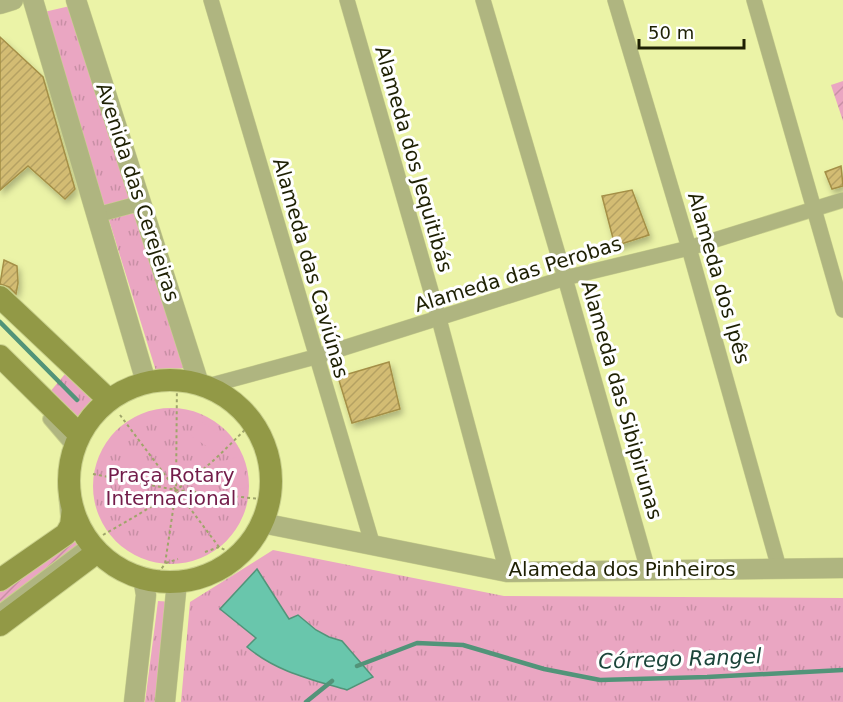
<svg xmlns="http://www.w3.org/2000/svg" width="843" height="702" viewBox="0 0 843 702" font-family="'DejaVu Sans',sans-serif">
<defs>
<pattern id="grass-tufts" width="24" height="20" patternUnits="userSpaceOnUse" patternTransform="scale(1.5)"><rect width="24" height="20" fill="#eaa6c2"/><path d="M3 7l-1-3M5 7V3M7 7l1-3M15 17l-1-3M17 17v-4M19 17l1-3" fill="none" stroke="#c88fa5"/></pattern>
<pattern id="garden-furrows" width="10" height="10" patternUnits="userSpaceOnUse" patternTransform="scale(1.5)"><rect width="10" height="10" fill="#eaa6c2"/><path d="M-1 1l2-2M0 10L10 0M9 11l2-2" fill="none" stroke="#c88fa5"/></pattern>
<pattern id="building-hatch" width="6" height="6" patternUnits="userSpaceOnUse" patternTransform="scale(1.5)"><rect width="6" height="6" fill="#d3bc73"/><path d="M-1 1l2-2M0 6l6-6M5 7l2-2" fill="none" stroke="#b5a162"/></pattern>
<filter id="shadow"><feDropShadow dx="2.5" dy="4.5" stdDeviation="3" flood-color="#0004"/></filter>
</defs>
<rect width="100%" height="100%" fill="#ebf3a7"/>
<path fill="url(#grass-tufts)" d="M 70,6 L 184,368 L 156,371 L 44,12 Z
M 70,368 L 100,396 L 84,410 L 75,425 L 49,393 Z
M93 486a78 78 0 1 1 156 0a78 78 0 1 1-156 0Z
M 273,550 L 504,596 L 843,598 L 843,702 L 181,702 L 190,602 Z
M 158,601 L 174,602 L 162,702 L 145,702 Z"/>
<path fill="url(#garden-furrows)" d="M 843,81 L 843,121 L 831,85 Z
M 77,529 L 91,545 L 0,618 L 0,591 Z"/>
<path fill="#eaa6c2" d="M 200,421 L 226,438 L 217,453 L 191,436 Z
M 240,456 L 248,487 L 233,491 L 224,461 Z"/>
<path fill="#69c6ac" stroke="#529479" stroke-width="1.5" d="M 257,569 L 289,619 L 298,615 L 316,630 L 329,637 L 342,641 L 373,677 L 347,690 C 310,679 277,672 247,647 L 256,638 L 220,609 Z"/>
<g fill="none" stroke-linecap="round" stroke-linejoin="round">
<path stroke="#529479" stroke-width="4.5" d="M 0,322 L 77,400
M 357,666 L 417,643 L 463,645 L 544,669 L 600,680 L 707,677 L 843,670
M 306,702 L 332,681"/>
</g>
<path fill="url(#building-hatch)" stroke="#a48f46" stroke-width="1.5" filter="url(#shadow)" d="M 0,37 L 43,77 L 75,189 L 65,199 L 28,166 L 0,190 Z
M 841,166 L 843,186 L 832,189 L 825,172 Z
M 632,190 L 649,235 L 615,246 L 602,196 Z
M 4,260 L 17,266 L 18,283 L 16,294 L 9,287 L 0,284 Z
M 389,362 L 400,409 L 352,423 L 338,377 Z"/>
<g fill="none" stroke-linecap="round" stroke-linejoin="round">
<g stroke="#cad18d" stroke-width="14">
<path id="pedestrian" d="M 49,419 L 73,447 L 64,482 L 67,517
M 0,611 L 90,543"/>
</g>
<g stroke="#cad18d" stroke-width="16">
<path id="minor" d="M 211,0 L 373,546
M 347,0 L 439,319 L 507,572
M 483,0 L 565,278 L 648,570
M 615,0 L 689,248 L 779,568
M 754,0 L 843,310
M 97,215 L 141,203
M 204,387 L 315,357 L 565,278 L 689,248 L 843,200"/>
</g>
<g stroke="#cad18d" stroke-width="21">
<path id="tertiary" d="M 33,0 L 146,382
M 76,0 L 199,384
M 0,4 L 13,0
M 262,523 L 507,572 L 843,568
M 134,702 L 146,595 L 143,578
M 165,702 L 177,582"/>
</g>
<g stroke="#cad18d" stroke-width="24">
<path id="secondary" d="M 0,297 L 109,400
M 0,356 L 80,435
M69 481a101 101 0 1 1 202 0a101 101 0 1 1-202 0Z
M 0,580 L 66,534 L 71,525 L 73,509
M 0,625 L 96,553"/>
</g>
<path stroke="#9fa56a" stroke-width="2" stroke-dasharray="3 3" stroke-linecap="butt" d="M 120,415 L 219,547 L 238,556
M 93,474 L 176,490 L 269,500
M 103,535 C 136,516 168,498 197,474 C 217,459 234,440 252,423
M 205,552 L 219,547
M 166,563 L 178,559
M 158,573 L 165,564 L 176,490 L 177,380"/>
<use href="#pedestrian" stroke="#afb580" stroke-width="12"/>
<use href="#minor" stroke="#afb580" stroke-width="15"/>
<use href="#tertiary" stroke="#afb580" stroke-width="20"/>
<use href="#secondary" stroke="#929946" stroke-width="22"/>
</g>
<g text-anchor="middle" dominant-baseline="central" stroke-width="6" stroke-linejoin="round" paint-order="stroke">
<g font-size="20" fill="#1e2003" stroke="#fff">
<text transform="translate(414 159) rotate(74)">Alameda dos Jequitibás</text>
<text transform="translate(138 192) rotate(72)">Avenida das Cerejeiras</text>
<text transform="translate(311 268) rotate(74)">Alameda das Caviúnas</text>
<text transform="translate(518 274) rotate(-17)">Alameda das Perobas</text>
<text transform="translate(719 278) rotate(74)">Alameda dos Ipês</text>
<text transform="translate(622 400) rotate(74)">Alameda das Sibipirunas</text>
<text x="622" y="569">Alameda dos Pinheiros</text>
</g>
<g font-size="20" fill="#721c49" stroke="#fff">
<text x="171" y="475">Praça Rotary<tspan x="171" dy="23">Internacional</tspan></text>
</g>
<g font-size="21" font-style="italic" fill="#1c453a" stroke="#fff">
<text transform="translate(680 659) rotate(-2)">Córrego Rangel</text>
</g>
</g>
<path d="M639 39v9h105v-9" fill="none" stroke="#1e2003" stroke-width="3"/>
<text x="648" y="39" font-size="18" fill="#1e2003" stroke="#ffffff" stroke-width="4.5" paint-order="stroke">50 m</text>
</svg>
